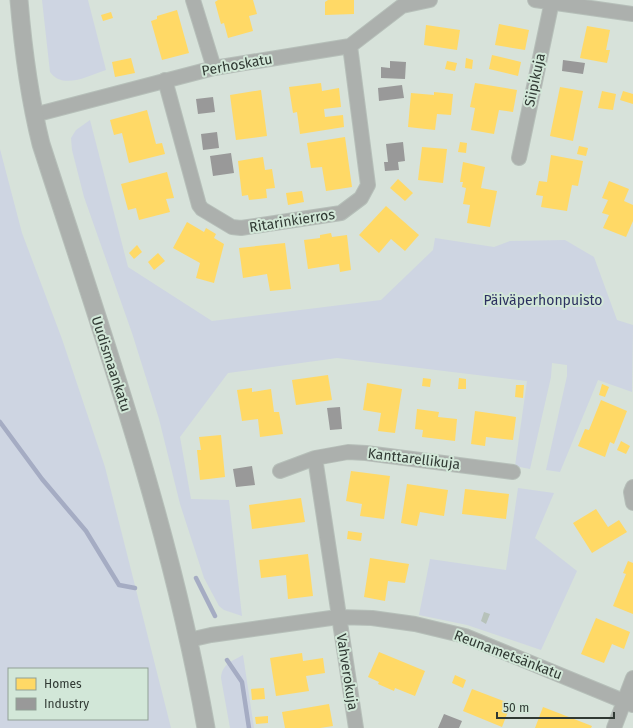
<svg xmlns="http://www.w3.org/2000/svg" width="633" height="728" viewBox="0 0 633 728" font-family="'Fira Sans',sans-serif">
<rect width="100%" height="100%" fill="#d7e2da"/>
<path fill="#ced5e2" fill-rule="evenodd" d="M 42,0 L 88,0 L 106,70 C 88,76 63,90 50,72 Z
M 90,120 L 128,267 L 212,321 L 381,300 L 433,250 L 435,238 L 494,247 L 510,241 L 565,240 L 594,257 L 617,320 L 633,325 L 632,392 L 598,380 L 560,472 L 546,470 L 567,376 L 567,365 L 552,363 L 551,377 L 530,469 L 515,466 L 527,381 L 337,358 L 228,373 L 180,437 L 191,499 L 229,500 L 242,616 L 224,610 L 219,606 L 204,578 L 180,504 L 159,419 L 132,333 L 84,197 L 72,150 L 71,138 L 76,130 Z
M 0,149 L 22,233 L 62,339 L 105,467 L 171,728 L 0,728 ZM 9,669 L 147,669 L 147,719 L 9,719 Z
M 518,488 L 554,493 L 535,538 L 577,571 L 541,650 L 467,625 L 419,615 L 430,559 L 506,570 Z
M 243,655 L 254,728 L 230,728 L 221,678 C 222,664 232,661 243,655 Z"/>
<path fill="#ffd966" d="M 218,0 L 253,0 L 257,14 L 249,16 L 253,31 L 228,38 L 224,23 L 221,24 L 215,2 Z
M 328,0 L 354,0 L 354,14 L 325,15 L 325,2 Z
M 177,10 L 189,53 L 162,60 L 151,21 L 157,19 L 157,16 Z
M 111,12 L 113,18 L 103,21 L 101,15 Z
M 499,24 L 529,30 L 525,50 L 495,45 Z
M 426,25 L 460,30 L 457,50 L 424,45 Z
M 587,26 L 610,30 L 606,50 L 610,50 L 607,63 L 580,58 Z
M 492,55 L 521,62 L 518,76 L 489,69 Z
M 131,58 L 135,73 L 115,77 L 112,62 Z
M 466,58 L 473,60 L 472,69 L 465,68 Z
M 447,61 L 457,63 L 455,71 L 445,69 Z
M 321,83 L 322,91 L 339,88 L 341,107 L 324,109 L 325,117 L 343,115 L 344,127 L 300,134 L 297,112 L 293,113 L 289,87 Z
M 475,83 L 517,90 L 513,112 L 499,110 L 494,134 L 471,130 L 475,108 L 470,107 Z
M 560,87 L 583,91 L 573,141 L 550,136 Z
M 261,90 L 267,136 L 236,140 L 230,95 Z
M 602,91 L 616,94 L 613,110 L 598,108 Z
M 623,91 L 633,94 L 633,104 L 620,100 Z
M 434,92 L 453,94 L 451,115 L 437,114 L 435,130 L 408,127 L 411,93 L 434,95 Z
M 147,110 L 156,144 L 162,143 L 165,154 L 129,163 L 122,133 L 114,135 L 110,120 Z
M 345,137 L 352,187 L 326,191 L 322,167 L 311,168 L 307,143 Z
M 460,142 L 467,143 L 466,153 L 458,152 Z
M 579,146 L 588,148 L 586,156 L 577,154 Z
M 422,147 L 447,149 L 443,183 L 418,180 Z
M 551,155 L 583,161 L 578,186 L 572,185 L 567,211 L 541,207 L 543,196 L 536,195 L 539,181 L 547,182 Z
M 263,157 L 265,170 L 272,169 L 275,188 L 266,189 L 267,198 L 249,200 L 248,195 L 242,196 L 238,161 Z
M 463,162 L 485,167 L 481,188 L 497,191 L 490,227 L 467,223 L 470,205 L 463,204 L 466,188 L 462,187 L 463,182 L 460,182 Z
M 167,172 L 174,198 L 166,199 L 170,212 L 139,220 L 136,208 L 128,210 L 121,184 Z
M 398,179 L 413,193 L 405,201 L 390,188 Z
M 609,181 L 629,189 L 624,201 L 633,205 L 633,221 L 626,237 L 603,228 L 609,215 L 602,213 L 608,200 L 602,198 Z
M 302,191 L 304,202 L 288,205 L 286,193 Z
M 386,206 L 419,235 L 405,251 L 391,239 L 379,253 L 359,235 Z
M 187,222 L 204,232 L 206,228 L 216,234 L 214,238 L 224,244 L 214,283 L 196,278 L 200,263 L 173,248 Z
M 331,233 L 332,237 L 347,235 L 351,270 L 340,272 L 339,264 L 308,269 L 304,240 L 320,238 L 320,235 Z
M 285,243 L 291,289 L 270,291 L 267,274 L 243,278 L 239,248 Z
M 137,245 L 142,252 L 134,259 L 129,253 Z
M 158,253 L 165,261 L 154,270 L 148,262 Z
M 328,375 L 332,400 L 296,405 L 292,380 Z
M 423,378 L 431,379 L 430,387 L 422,386 Z
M 459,378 L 466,379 L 466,389 L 458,389 Z
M 367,383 L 402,389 L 395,433 L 378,431 L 381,413 L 363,410 Z
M 602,384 L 609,387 L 605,397 L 599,395 Z
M 516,385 L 524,385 L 523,398 L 515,397 Z
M 252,388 L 252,392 L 271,389 L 274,412 L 279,412 L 283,434 L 260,437 L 258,419 L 242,421 L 237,390 Z
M 601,400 L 627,411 L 614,444 L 610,442 L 605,457 L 578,446 L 585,429 L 589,430 Z
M 417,409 L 439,412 L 438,417 L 457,419 L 455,441 L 422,437 L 423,430 L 415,429 Z
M 475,411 L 516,417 L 513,440 L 486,437 L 485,446 L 471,444 Z
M 221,435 L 225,477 L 200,480 L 197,450 L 201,450 L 199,437 Z
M 621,441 L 630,446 L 626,454 L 617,450 Z
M 351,471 L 390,476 L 384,519 L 360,516 L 362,504 L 346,501 Z
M 407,484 L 448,490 L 444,516 L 420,512 L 417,526 L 401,523 Z
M 465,489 L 509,494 L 506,519 L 462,514 Z
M 301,498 L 305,522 L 252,529 L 249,505 Z
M 596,509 L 608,527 L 619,520 L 627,532 L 592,553 L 573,523 Z
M 348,531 L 362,533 L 361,541 L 347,539 Z
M 308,554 L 313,596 L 288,599 L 286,575 L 261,578 L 259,560 Z
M 370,558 L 409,564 L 405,583 L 388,581 L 385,601 L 364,597 Z
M 628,561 L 633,563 L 633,614 L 613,606 L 626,574 L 623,573 Z
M 596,618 L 630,632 L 624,649 L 612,644 L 604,663 L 581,654 Z
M 379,652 L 425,671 L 415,696 L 395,688 L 394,691 L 378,684 L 379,682 L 368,677 Z
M 302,653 L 303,661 L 323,658 L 325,673 L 306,676 L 309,691 L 276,696 L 270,658 Z
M 455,675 L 466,680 L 463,688 L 452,683 Z
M 264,688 L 265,699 L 252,700 L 251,689 Z
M 472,689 L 511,704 L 502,727 L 463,711 Z
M 329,704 L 333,726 L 320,728 L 285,728 L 282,712 Z
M 543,707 L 592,726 L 591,728 L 535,728 Z
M 268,716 L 268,723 L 256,724 L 255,717 Z"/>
<path fill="#999" d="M 563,60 L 585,63 L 583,74 L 562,71 Z
M 390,61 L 406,62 L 405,79 L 381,78 L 381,67 L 390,68 Z
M 402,85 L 404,98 L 379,101 L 378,88 Z
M 213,97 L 215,112 L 198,114 L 196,99 Z
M 217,132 L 219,148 L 203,150 L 201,134 Z
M 403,142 L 405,161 L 398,162 L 399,170 L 385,171 L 384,162 L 388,162 L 386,144 Z
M 231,153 L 234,173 L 213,176 L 210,156 Z
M 340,407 L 342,429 L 330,430 L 327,408 Z
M 252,466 L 255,485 L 236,487 L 233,469 Z
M 444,714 L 462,721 L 459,728 L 438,728 Z"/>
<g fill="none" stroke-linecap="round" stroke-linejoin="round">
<path stroke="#a5acc3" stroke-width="4.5" d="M 0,422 L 42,479 L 86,531 L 119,585 L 135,588
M 196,578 L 215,616
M 227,660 L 242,682 L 249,728"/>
</g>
<path fill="#b7c2ba" d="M 484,612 L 490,614 L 486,624 L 481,621 Z"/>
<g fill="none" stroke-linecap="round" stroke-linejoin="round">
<g stroke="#b6bfb9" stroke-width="16">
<path id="minor" d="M 193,0 L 214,68
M 535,0 L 633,14
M 165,80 L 199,205 L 202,209 L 232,227 L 241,228 L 341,213 L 361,198 L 368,185 L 350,46
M 34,115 L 214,68 L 350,46 L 402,6 L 430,0
M 519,158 L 552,1
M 315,458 L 348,452 L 366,453 L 513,472
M 280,471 L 315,458 L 356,728
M 633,487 L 631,492 L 633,503
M 189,640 L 211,635 L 338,617 L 372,618 L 415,624 L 465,636 L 633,705
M 614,728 L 633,678"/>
</g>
<g stroke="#b6bfb9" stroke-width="19">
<path id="tertiary" d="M 19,0 C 23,49 29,96 41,144 C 103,336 171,528 206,728"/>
</g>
<use href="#minor" stroke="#acb0ad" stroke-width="14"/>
<use href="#tertiary" stroke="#acb0ad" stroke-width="17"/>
</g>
<g text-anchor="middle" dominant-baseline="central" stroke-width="4" stroke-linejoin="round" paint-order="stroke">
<g font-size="14" fill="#303933" stroke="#d2e7d8">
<text transform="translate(237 65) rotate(-10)">Perhoskatu</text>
<text transform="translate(535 80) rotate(-78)">Siipikuja</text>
<text transform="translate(292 221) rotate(-9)">Ritarinkierros</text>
<text transform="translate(111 364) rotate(72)">Uudismaankatu</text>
<text transform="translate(414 459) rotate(7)">Kanttarellikuja</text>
<text transform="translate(508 655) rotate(21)">Reunametsänkatu</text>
<text transform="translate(347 672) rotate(81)">Vahverokuja</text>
</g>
<g font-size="14" fill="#2c3060" stroke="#d2e7d8">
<text x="543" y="300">Päiväperhonpuisto</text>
</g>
</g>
<rect x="8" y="668" width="140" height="52" fill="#d2e7d8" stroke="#91a196"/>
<rect x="16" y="678" width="20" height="12" fill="#ffd966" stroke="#91a196"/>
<text x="44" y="688" font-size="12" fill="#303933">Homes</text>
<rect x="16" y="698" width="20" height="12" fill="#999999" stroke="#91a196"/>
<text x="44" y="708" font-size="12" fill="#303933">Industry</text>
<path d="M497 712v6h117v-6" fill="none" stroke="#303933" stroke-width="2"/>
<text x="503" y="712" font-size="12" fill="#303933" stroke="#d2e7d8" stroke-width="3" paint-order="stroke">50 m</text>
</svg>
